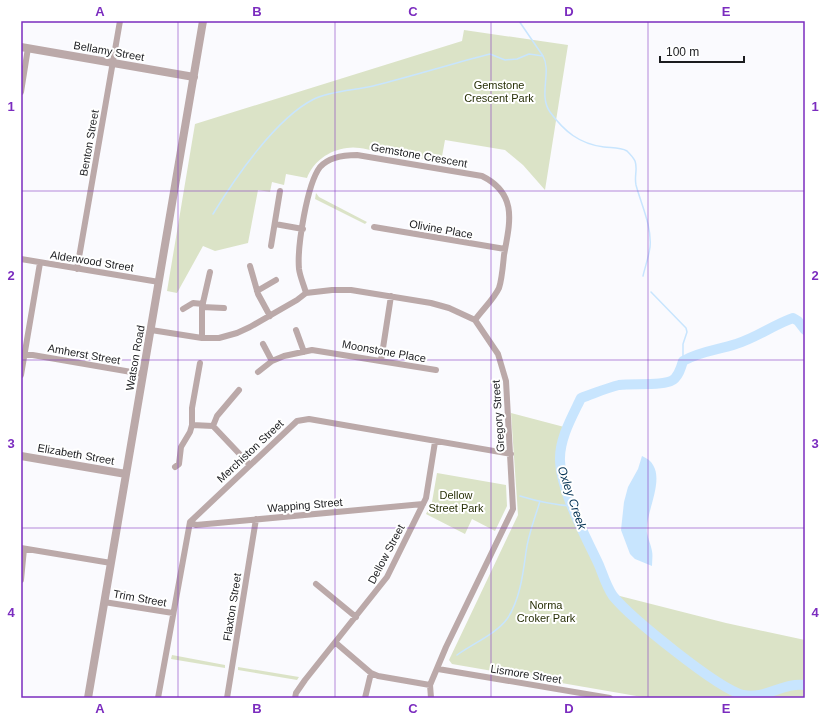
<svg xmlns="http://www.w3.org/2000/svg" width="826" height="719" viewBox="0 0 826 719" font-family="Helvetica,sans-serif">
<rect width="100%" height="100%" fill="#fafafe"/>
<path fill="#dbe3c7" d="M 464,30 L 568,45 L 545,190 L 523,165 L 505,150 L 445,140 L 441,162 C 421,159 401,155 380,152 C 370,150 357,146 347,148 C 329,150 313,162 307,178 L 286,174 L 284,185 L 272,182 L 270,192 L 258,190 L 248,243 L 215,251 L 203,246 L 177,293 L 167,291 L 195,124 L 462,41 Z
M 316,193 L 319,197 L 367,222 L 365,224 L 315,199 Z
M 511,413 L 568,428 L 560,445 L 560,461 L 563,480 L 575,513 L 612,594 L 726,623 L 805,640 L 805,698 L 648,698 L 452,664 L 449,660 L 518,515 Z
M 437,473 L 506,485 L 507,506 L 495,531 L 472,519 L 465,534 L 426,514 L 432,502 Z
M 172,655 L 225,665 L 225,668 L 171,659 Z
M 238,667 L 299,677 L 297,680 L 238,670 Z"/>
<path fill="#c8e5fe" d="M 642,456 C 673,469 644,511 647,533 C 648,539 651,545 652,551 C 653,556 652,561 652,566 L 635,559 L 630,554 L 621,530 L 624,502 L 628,487 L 638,469 Z"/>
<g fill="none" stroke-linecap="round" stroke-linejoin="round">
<path stroke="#c8e5fe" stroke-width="1.5" d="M 519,21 L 543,56
M 213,214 C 235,178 276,118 314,99 C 329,91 356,90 373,86 C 413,76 451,64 490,54 L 505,60 L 517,59 L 529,54 L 543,56 C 552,72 538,95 550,112 C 564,131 579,144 604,147 C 612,148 620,147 627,151 C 630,154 633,157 635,161 C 638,169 634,176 636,185 C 641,204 652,226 650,247 C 649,256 645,267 643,276
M 651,292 L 686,328 L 687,332 L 683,344 L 683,361
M 520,496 C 536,501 556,505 572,506
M 457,655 C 472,644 496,634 507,619 C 520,600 523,574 526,552 C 528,535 535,518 540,501
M 763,698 L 769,693"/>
<path stroke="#c8e5fe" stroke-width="10" d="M 805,330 L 798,321 L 793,318 C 773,325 756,338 736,344 C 718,350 700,351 683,361 C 681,368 678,378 671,381 C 661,386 632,383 619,385 C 606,388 593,394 581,398 C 572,417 559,439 560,461 C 561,492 586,537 599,565 C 603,575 607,588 613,596 C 631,618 717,688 743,695 C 765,700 783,682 805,685"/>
<path stroke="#bba9a9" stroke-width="6" d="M 21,92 L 28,48
M 275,224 L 303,229
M 374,227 L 505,249
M 271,246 L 280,191
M 21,259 L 159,282
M 250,266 L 258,294 L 270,316
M 77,269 L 120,21
M 257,291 L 276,280
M 306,293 C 304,285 300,277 299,269 C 297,247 307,184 320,167 C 329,157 345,155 357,155 L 482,176 C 518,194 510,222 504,255 C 503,265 502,279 499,288 C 494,299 482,310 475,320
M 202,307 L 224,308
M 183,309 L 193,303 L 203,304
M 151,330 L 202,338 L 219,338 L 237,333 L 250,327 L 297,300 L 306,293 L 332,290 L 351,290 L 431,303 L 449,308 L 475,320 L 498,354 L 506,381 L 513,509 L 446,647 L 430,685 L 431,698
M 296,330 L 304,352
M 202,338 L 202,307 L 210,272
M 263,344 L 272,361
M 21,353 L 143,374
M 381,361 L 391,296
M 258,372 L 272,361 L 284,356 L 312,350 L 436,370
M 21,375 L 40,263
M 192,425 L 192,408 L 200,363
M 213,426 L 249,464
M 213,426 L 217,416 L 239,390
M 175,467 L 179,464 L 181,447 L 190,432 L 192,425 L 213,426
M 190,522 L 196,525 L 423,504
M 21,548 L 111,563
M 21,580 L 24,549
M 316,584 L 356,617
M 104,602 L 173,613
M 336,643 L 371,673 L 378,676 L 430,685
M 438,669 L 610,698
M 158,698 L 190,522 L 297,421 L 309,419 L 511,454
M 227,698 L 256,519
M 295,698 L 296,693 L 305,680 L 387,577 L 426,498 L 435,442
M 365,698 L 371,673"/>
<path stroke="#bba9a9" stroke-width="8" d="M 21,47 L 194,77
M 21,456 L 126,474
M 88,698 L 203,21"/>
</g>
<path fill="none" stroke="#7b2cbf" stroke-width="1" stroke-opacity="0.55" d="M 178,21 L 178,698M 335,21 L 335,698M 491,21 L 491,698M 648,21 L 648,698M 21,191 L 805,191M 21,360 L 805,360M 21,528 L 805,528"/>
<g text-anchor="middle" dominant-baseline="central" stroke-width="4" stroke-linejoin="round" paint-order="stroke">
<g font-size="11" fill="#1b1c1f" stroke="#fff">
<text transform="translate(109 51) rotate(10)">Bellamy Street</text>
<text transform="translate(89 143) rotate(-80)">Benton Street</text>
<text transform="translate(419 155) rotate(10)">Gemstone Crescent</text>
<text transform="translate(441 229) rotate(10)">Olivine Place</text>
<text transform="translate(92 261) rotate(9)">Alderwood Street</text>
<text transform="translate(384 351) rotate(10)">Moonstone Place</text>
<text transform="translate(84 354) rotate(10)">Amherst Street</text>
<text transform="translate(135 358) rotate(-80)">Watson Road</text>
<text transform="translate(498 416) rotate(-94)">Gregory Street</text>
<text transform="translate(250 451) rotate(-43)">Merchiston Street</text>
<text transform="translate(76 454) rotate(10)">Elizabeth Street</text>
<text transform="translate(305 505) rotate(-5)">Wapping Street</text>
<text transform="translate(386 554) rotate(-62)">Dellow Street</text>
<text transform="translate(140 598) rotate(10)">Trim Street</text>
<text transform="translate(232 607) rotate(-81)">Flaxton Street</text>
<text transform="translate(526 674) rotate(9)">Lismore Street</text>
</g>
<g font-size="11" fill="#283007" stroke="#fff">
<text x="499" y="85">Gemstone<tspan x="499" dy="13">Crescent Park</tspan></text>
<text x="456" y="495">Dellow<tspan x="456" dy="13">Street Park</tspan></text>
<text x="546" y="605">Norma<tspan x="546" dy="13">Croker Park</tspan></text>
</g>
<g font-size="12" font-style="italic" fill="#013052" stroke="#fff">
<text transform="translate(572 498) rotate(71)">Oxley Creek</text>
</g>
</g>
<rect width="826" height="719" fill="none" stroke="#ffffff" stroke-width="44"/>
<path d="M660 56v6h84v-6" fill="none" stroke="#1b1c1f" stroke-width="2"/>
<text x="666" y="56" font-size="12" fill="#1b1c1f" stroke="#ffffff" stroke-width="3" paint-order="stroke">100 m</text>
<rect x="22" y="22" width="782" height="675" fill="none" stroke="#7b2cbf" stroke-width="1.5"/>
<g font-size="13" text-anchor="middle" font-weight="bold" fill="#7b2cbf">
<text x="100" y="16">A</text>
<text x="257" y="16">B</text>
<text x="413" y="16">C</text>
<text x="569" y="16">D</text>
<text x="726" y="16">E</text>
<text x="11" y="111">1</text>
<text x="815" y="111">1</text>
<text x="11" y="280">2</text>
<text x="815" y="280">2</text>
<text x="11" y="448">3</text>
<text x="815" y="448">3</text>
<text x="11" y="617">4</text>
<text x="815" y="617">4</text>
<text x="100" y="713">A</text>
<text x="257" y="713">B</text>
<text x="413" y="713">C</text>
<text x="569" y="713">D</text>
<text x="726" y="713">E</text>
</g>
</svg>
